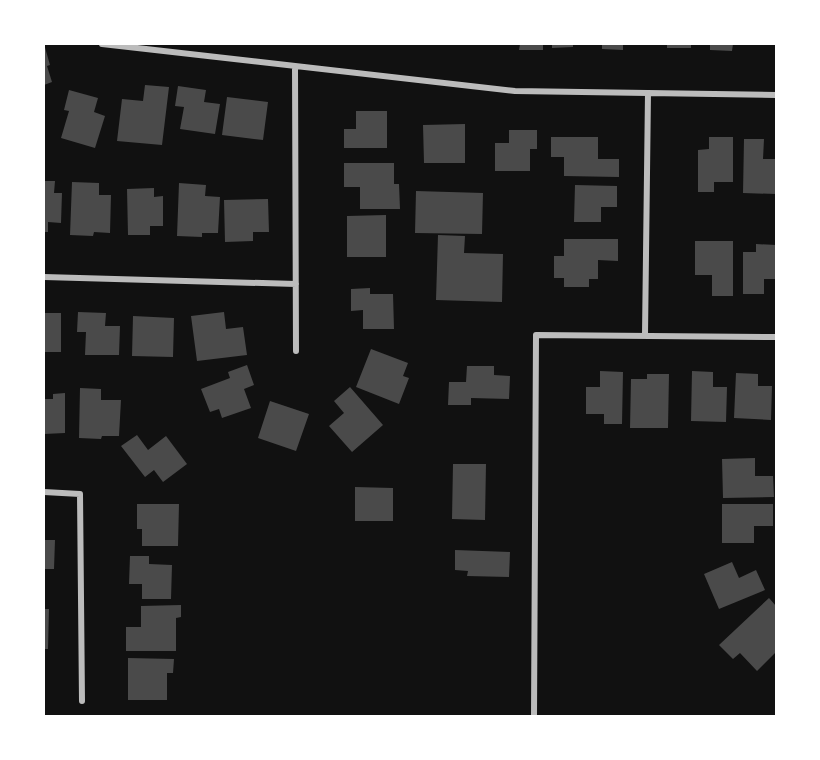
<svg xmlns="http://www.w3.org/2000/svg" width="820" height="760" viewBox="0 0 820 760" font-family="Mulish,sans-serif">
<rect width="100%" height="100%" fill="#111"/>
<path fill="#4a4a4a" d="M 44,44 L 50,65 L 47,66 L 52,82 L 44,85 Z
M 520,44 L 543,44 L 543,50 L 519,50 Z
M 552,44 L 573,44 L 573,47 L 552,48 Z
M 602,44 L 623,44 L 623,50 L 602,49 Z
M 667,44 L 691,44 L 691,48 L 667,48 Z
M 710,44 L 733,44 L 732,51 L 710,50 Z
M 145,85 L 169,87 L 162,145 L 117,141 L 122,99 L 143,101 Z
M 178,86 L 206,90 L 204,102 L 220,104 L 215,134 L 180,129 L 184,107 L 175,106 Z
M 69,90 L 98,98 L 94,112 L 105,116 L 95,148 L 61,138 L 69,111 L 64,110 Z
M 227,97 L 268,102 L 263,140 L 222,135 Z
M 356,111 L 387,111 L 387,148 L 344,148 L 344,129 L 356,129 Z
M 465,124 L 465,163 L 424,163 L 423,125 Z
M 509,130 L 537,130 L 537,149 L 530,149 L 530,171 L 495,171 L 495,143 L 509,143 Z
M 551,137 L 598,137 L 598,159 L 619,159 L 619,177 L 564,176 L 564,157 L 551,157 Z
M 709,137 L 733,137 L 733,182 L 714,182 L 714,192 L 698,192 L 698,150 L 709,149 Z
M 744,139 L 764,139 L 763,159 L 776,159 L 776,194 L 743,193 Z
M 344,163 L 394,163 L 394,184 L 399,184 L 400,209 L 360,209 L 360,187 L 344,187 Z
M 44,181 L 55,181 L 54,193 L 62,193 L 61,223 L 48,222 L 48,232 L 44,232 Z
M 72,182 L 99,183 L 99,195 L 111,195 L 110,233 L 94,232 L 93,236 L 70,235 Z
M 179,183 L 206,185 L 205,196 L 220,197 L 218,233 L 202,233 L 202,237 L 177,236 Z
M 575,185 L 617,186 L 617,207 L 601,207 L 601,222 L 574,222 Z
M 154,188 L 154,197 L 163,196 L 163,226 L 150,226 L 150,235 L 128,235 L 127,189 Z
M 416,191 L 483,193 L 482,234 L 415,233 Z
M 268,199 L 269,232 L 253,232 L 253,241 L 225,242 L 224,200 Z
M 386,215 L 386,257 L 347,257 L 347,216 Z
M 438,235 L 465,236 L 464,253 L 503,254 L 502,302 L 436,300 Z
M 564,239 L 618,239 L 618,261 L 598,260 L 598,279 L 589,279 L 589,287 L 564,287 L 564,278 L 554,278 L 554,256 L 564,256 Z
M 695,241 L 733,241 L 733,296 L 712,296 L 712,275 L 695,275 Z
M 756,244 L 776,245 L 776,279 L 764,279 L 764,294 L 743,294 L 743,252 L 756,252 Z
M 370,288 L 370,294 L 393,294 L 394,329 L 363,329 L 363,310 L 351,311 L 351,289 Z
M 78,312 L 106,313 L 105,326 L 120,326 L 119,355 L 85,355 L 86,332 L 77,332 Z
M 224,312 L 226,329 L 243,327 L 247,355 L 197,361 L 191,316 Z
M 44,313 L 61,313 L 61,352 L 44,352 Z
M 133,316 L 174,318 L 173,357 L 132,356 Z
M 371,349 L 408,363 L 403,376 L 409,378 L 399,404 L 356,387 Z
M 247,365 L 254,385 L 244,389 L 251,408 L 222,418 L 219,409 L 210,412 L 201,389 L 230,378 L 228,372 Z
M 467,366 L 494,366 L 494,375 L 510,376 L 509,399 L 471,398 L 471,405 L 448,405 L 449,382 L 466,382 Z
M 600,371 L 623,372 L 622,424 L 604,424 L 604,414 L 586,414 L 586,387 L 600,387 Z
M 692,371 L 713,372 L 713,387 L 727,387 L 726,422 L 691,421 Z
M 736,373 L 758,374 L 758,386 L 772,386 L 771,420 L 734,418 Z
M 647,374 L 669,374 L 668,428 L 630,428 L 631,379 L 647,379 Z
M 350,387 L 383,425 L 352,452 L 329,426 L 344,413 L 334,401 Z
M 80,388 L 101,389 L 101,400 L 121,400 L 119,436 L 102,436 L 101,439 L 79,438 Z
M 65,393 L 65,433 L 44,434 L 44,399 L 53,399 L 53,394 Z
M 270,401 L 309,414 L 296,451 L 258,438 Z
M 137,435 L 148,450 L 166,436 L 187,464 L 163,482 L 154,470 L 145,477 L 121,446 Z
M 755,458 L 755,476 L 773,476 L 774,497 L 723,498 L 722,459 Z
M 453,464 L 486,464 L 485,520 L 452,519 Z
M 355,487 L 393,488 L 393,521 L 355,521 Z
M 137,504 L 179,504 L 178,546 L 142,546 L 142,529 L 137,529 Z
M 722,504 L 773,504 L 773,526 L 754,526 L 754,543 L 722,543 Z
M 44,540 L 55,540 L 54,569 L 44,569 Z
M 455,550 L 510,552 L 509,577 L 467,576 L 468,571 L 455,570 Z
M 130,556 L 149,556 L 149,564 L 172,565 L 171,599 L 142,599 L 142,584 L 129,584 Z
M 732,562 L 739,578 L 756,570 L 765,590 L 719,609 L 704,574 Z
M 769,598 L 776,606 L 776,652 L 757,671 L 740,653 L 733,659 L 719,645 Z
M 181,605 L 181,617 L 176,618 L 176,651 L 126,651 L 126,627 L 141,627 L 141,606 Z
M 44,609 L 49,609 L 48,649 L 44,649 Z
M 128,658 L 174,659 L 173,673 L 167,673 L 167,700 L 128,700 Z"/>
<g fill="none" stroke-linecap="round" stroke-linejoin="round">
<path stroke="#bcbcbc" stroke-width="6" d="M 102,44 L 515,91 L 776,95
M 295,67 L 296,351
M 44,277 L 296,284
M 645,335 L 648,93
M 44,492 L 80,494 L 82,701
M 534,716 L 536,335 L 776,337"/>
</g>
<rect width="820" height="760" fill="none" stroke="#ffffff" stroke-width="90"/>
</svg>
